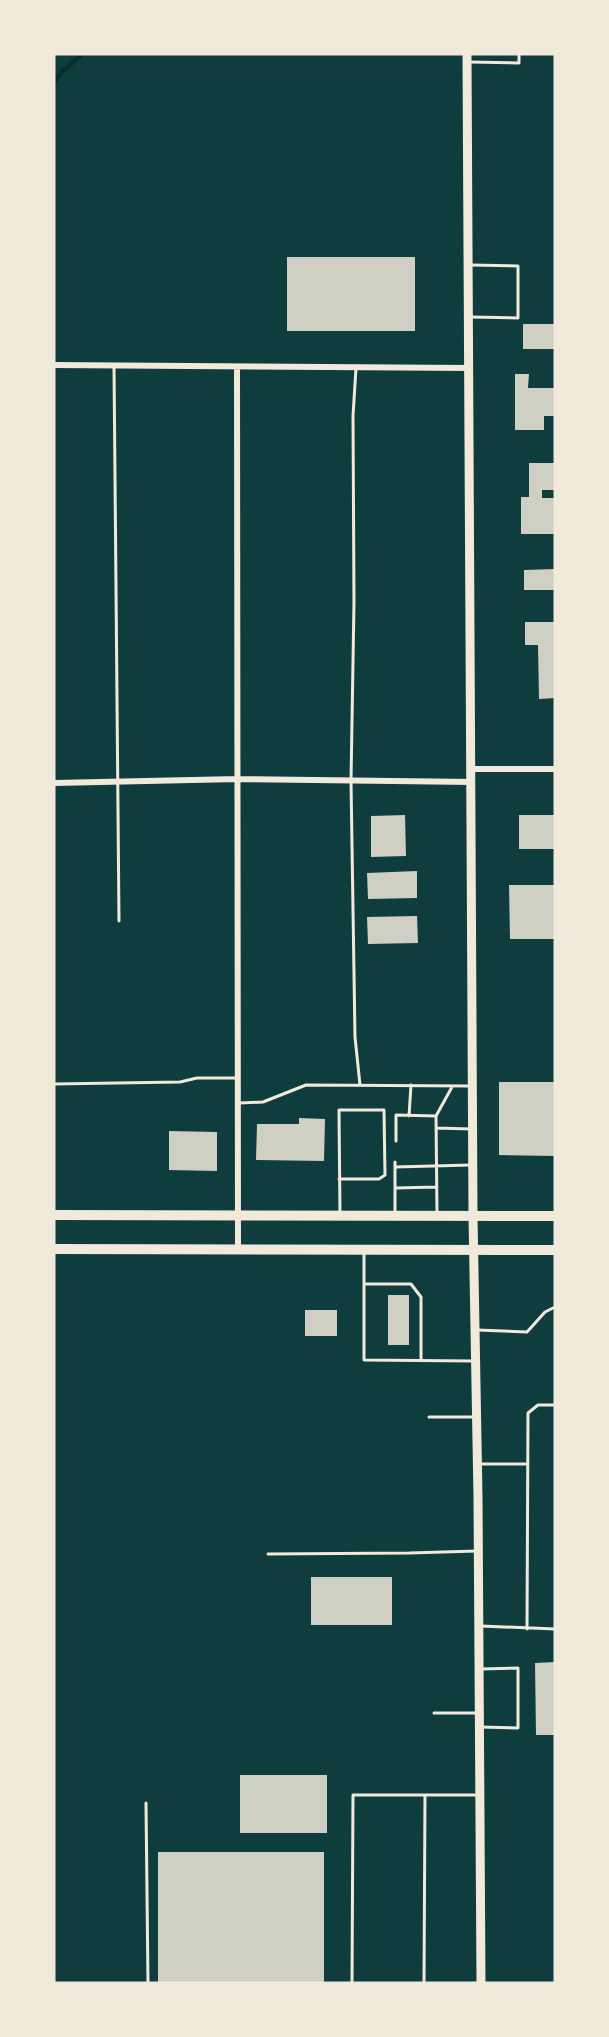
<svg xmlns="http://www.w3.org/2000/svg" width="609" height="2037" viewBox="0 0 609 2037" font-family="Rubik,sans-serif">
<rect width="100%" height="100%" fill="#0f3d3e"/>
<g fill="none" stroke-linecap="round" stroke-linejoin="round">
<path stroke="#0a2a2b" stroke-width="4.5" d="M 54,82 L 62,72 L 82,54"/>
</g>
<path fill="#cfcfc3" d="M 287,257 L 415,257 L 415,331 L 287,331 Z
M 523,324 L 555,324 L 555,349 L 523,349 Z
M 515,374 L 529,374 L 528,388 L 555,388 L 555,416 L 544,416 L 544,430 L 515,430 Z
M 529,463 L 555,463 L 555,490 L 542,490 L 542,498 L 555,498 L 555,534 L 521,534 L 521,497 L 529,497 Z
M 555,569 L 555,590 L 524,590 L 524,570 Z
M 525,622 L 555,622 L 555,698 L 539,699 L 538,645 L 525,645 Z
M 405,815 L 406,856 L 371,857 L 371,816 Z
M 519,815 L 555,815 L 555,849 L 519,849 Z
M 417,871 L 417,898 L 368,899 L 367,873 Z
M 509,885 L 555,885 L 555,939 L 510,939 Z
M 417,916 L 418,943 L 368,944 L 367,917 Z
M 499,1082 L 555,1082 L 555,1156 L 499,1155 Z
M 299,1118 L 325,1119 L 324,1161 L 256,1160 L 257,1124 L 299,1124 Z
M 169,1131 L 217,1132 L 217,1171 L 169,1170 Z
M 388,1295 L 409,1295 L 409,1345 L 388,1345 Z
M 305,1310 L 337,1310 L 337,1336 L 305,1336 Z
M 311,1577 L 392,1577 L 392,1625 L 311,1625 Z
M 555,1662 L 555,1735 L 536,1735 L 535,1663 Z
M 240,1775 L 327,1775 L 327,1833 L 240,1833 Z
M 158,1852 L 324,1852 L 324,1983 L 158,1983 Z"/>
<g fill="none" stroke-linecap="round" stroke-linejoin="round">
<path stroke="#f1e9da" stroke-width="3" d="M 470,62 L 519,63 L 519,54
M 471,317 L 518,318 L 518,266 L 471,265
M 114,366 L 119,921
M 356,368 L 353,416 L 354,602 L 351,781 L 355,1037 L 360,1085
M 54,1084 L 180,1082 L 197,1078 L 238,1078
M 240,1103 L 263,1102 L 306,1085 L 470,1086
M 409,1116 L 411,1085
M 436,1128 L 471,1129
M 396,1141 L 396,1115 L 436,1116
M 395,1162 L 395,1214
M 395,1167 L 471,1165
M 339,1179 L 379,1179 L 385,1175 L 384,1110 L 339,1110 L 340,1215
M 396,1188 L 437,1187
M 437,1214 L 436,1116 L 452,1087
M 364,1251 L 364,1360 L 473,1361
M 364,1284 L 411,1284 L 421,1297 L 421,1361
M 477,1330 L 527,1332 L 545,1312 L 555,1307
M 429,1417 L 475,1417
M 479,1464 L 526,1464
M 268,1554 L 409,1553 L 477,1551
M 481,1626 L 555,1629
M 527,1629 L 528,1413 L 538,1405 L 555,1405
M 434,1713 L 477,1713
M 481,1727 L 518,1728 L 518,1668 L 481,1669
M 146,1803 L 148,1983
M 352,1983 L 353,1795 L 478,1795
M 424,1983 L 425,1795"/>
<path stroke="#f1e9da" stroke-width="6" d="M 54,365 L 469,368
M 237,367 L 238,1250
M 471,769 L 555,769
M 54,783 L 238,779 L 472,782"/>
<path stroke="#f1e9da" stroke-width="9" d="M 467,54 L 473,1216 L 478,1497 L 481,1983"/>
<path stroke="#f1e9da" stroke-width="10" d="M 54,1215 L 555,1216
M 54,1249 L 555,1250"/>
</g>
<rect width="609" height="2037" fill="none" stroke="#f1e9da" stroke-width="111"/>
</svg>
